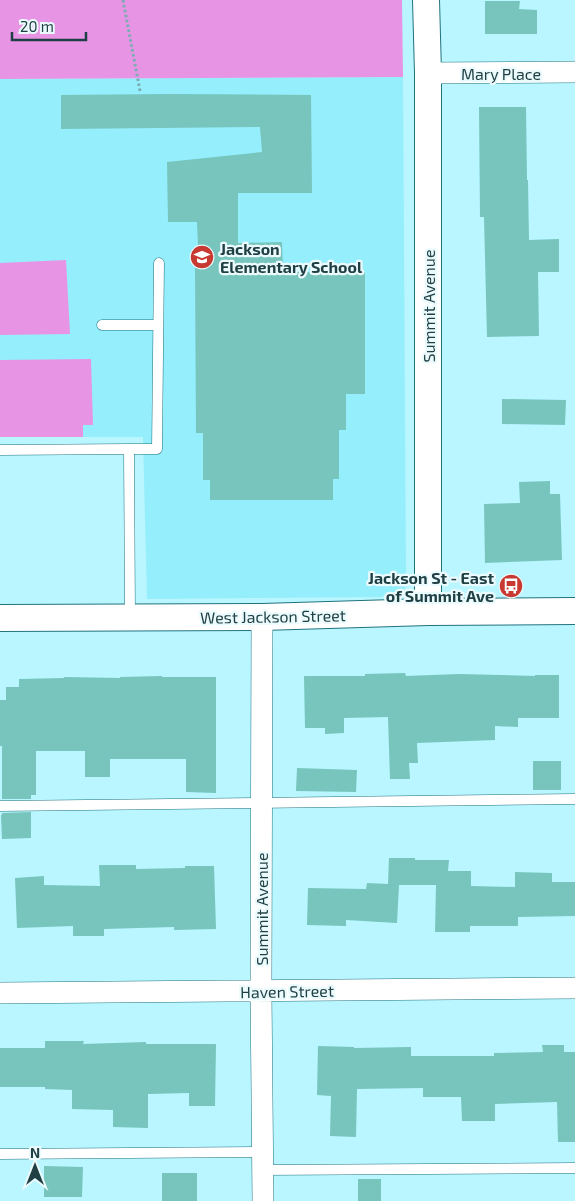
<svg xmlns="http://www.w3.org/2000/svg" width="575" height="1201" viewBox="0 0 575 1201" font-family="'Exo 2',sans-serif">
<rect width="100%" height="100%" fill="#b9f6ff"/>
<path fill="#95eefb" d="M 403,77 L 406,578 L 406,585 L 404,590 L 400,593 L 389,592 L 382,597 L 147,599 L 143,437 L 0,437 L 0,79 Z"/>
<path fill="#e894e5" d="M 0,0 L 402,0 L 403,77 L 0,79 Z
M 66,260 L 70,334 L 0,335 L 0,263 Z
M 91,359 L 93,425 L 83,425 L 83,437 L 0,437 L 0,360 Z"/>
<path fill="#77c5bd" d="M 485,1 L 520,1 L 519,9 L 537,10 L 537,34 L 485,34 Z
M 169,94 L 311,95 L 312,193 L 238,193 L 238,243 L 282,242 L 283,272 L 320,272 L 320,266 L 345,266 L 345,272 L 365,272 L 365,394 L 346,394 L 346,430 L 339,430 L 339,479 L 333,479 L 333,500 L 210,500 L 210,480 L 203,480 L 203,433 L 196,433 L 195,268 L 199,268 L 197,222 L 168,222 L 167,162 L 262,152 L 260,127 L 61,129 L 61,95 Z
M 479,107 L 526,107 L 527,180 L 528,180 L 529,240 L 559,239 L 559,272 L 538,272 L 539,336 L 487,337 L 484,217 L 480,217 Z
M 502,399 L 566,400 L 565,425 L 502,424 Z
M 550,481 L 550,494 L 560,494 L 562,560 L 485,563 L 484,504 L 520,503 L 519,482 Z
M 405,673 L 406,676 L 459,674 L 535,676 L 535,675 L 559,675 L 559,718 L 518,718 L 518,727 L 495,726 L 495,740 L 417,743 L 418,763 L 409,763 L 410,779 L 390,779 L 388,717 L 344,718 L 344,733 L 325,734 L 325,728 L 305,728 L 304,676 L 365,676 L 365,674 Z
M 162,676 L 162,677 L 216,677 L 216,793 L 186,792 L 186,759 L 110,759 L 110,777 L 85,777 L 85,751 L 36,751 L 36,795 L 31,795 L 31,799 L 2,799 L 2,746 L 0,746 L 0,700 L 6,700 L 6,687 L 19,687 L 19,679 L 64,678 L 64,677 L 120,678 L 120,677 Z
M 533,761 L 561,761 L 561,790 L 533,790 Z
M 297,768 L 357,770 L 356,792 L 296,791 Z
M 31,812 L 31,838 L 2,839 L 1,815 L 2,815 L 2,813 Z
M 389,858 L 415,858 L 415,860 L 449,860 L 448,871 L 471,871 L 471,886 L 515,887 L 515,872 L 552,873 L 552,882 L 575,882 L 575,916 L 518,917 L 518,926 L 470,926 L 470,932 L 435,932 L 436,885 L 399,885 L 397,923 L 346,920 L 346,926 L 307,925 L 308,888 L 366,889 L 367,883 L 388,884 Z
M 99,865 L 136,865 L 136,869 L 185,868 L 185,866 L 214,866 L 216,929 L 174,930 L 174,927 L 104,929 L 104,936 L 73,936 L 73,926 L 17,928 L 15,878 L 44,876 L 44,885 L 100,886 Z
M 45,1041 L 84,1041 L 83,1044 L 146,1042 L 146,1044 L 216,1044 L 215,1106 L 189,1106 L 189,1093 L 148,1094 L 148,1128 L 113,1127 L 113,1110 L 72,1109 L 72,1090 L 45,1089 L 45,1087 L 0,1087 L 0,1048 L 45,1048 Z
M 542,1045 L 564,1045 L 564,1052 L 575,1052 L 575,1142 L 558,1142 L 557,1102 L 495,1104 L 495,1121 L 462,1121 L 461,1097 L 423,1097 L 423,1088 L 357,1089 L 356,1137 L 330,1136 L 331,1096 L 317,1095 L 318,1046 L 354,1047 L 354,1048 L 411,1047 L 411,1056 L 494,1056 L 494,1053 L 543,1052 Z
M 44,1166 L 83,1167 L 82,1197 L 44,1197 Z
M 162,1173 L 197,1173 L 197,1201 L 162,1201 Z
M 358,1179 L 381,1179 L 381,1201 L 358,1201 Z"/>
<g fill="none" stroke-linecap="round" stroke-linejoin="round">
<g stroke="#21737e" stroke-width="11">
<path id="service" d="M 102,325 L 158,325
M 129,449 L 157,449 L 159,263
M 0,450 L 129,449 L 130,617
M 0,806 L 575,799
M 0,1154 L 262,1152
M 263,1170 L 575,1168"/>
</g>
<g stroke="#21737e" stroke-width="22">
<path id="minor" d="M 428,73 L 575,72
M 262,617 L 261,991 L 263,1201
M 0,993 L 575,988"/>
</g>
<g stroke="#21737e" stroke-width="28">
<path id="tertiary" d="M 426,0 L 428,73 L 428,612
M 0,618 L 262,617 L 428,612 L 575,611"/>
</g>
<path stroke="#7bacb4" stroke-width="3" stroke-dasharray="2.5 2.5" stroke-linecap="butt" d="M 123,0 L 140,91"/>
<use href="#service" stroke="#fff" stroke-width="10"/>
<use href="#minor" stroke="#fff" stroke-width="21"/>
<use href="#tertiary" stroke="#fff" stroke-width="26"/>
</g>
<defs>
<g id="school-disc" transform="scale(1.25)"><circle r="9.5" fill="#c73931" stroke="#ebfafc"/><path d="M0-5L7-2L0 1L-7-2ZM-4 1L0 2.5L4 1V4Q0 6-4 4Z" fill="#fff"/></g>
<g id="bus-disc" transform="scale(1.25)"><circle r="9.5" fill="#c73931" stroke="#ebfafc"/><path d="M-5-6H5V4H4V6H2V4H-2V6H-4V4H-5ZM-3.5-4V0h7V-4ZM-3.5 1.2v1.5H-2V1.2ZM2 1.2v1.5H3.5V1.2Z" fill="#fff"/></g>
</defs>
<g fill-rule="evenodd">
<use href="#school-disc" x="202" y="257"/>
<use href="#bus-disc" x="511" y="586"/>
</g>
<g text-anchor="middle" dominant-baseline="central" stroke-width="4.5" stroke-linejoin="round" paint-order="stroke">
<g font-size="16" fill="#1f3f44" stroke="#ebfafc">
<text x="501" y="73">Mary Place</text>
<text transform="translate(428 306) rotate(-90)">Summit Avenue</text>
<text transform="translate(273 616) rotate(-1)">West Jackson Street</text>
<text transform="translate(261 909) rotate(-90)">Summit Avenue</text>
<text transform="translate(287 991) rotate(-1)">Haven Street</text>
</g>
<g font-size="16" font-weight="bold" fill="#1f3f44" stroke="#ebfafc" text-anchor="start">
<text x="220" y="248">Jackson<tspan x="220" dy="18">Elementary School</tspan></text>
<text x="494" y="577" text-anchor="end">Jackson St - East<tspan x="494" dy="18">of Summit Ave</tspan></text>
</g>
</g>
<g transform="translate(35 1166)" stroke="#ebfafc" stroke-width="4" paint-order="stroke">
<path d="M0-4L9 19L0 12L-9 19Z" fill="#1f3f44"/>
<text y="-8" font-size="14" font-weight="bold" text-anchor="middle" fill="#1f3f44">N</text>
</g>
<path d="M12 32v8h74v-8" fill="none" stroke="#1f3f44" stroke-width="2.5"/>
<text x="20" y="32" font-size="15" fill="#1f3f44" stroke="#ebfafc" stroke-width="4" paint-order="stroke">20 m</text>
</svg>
